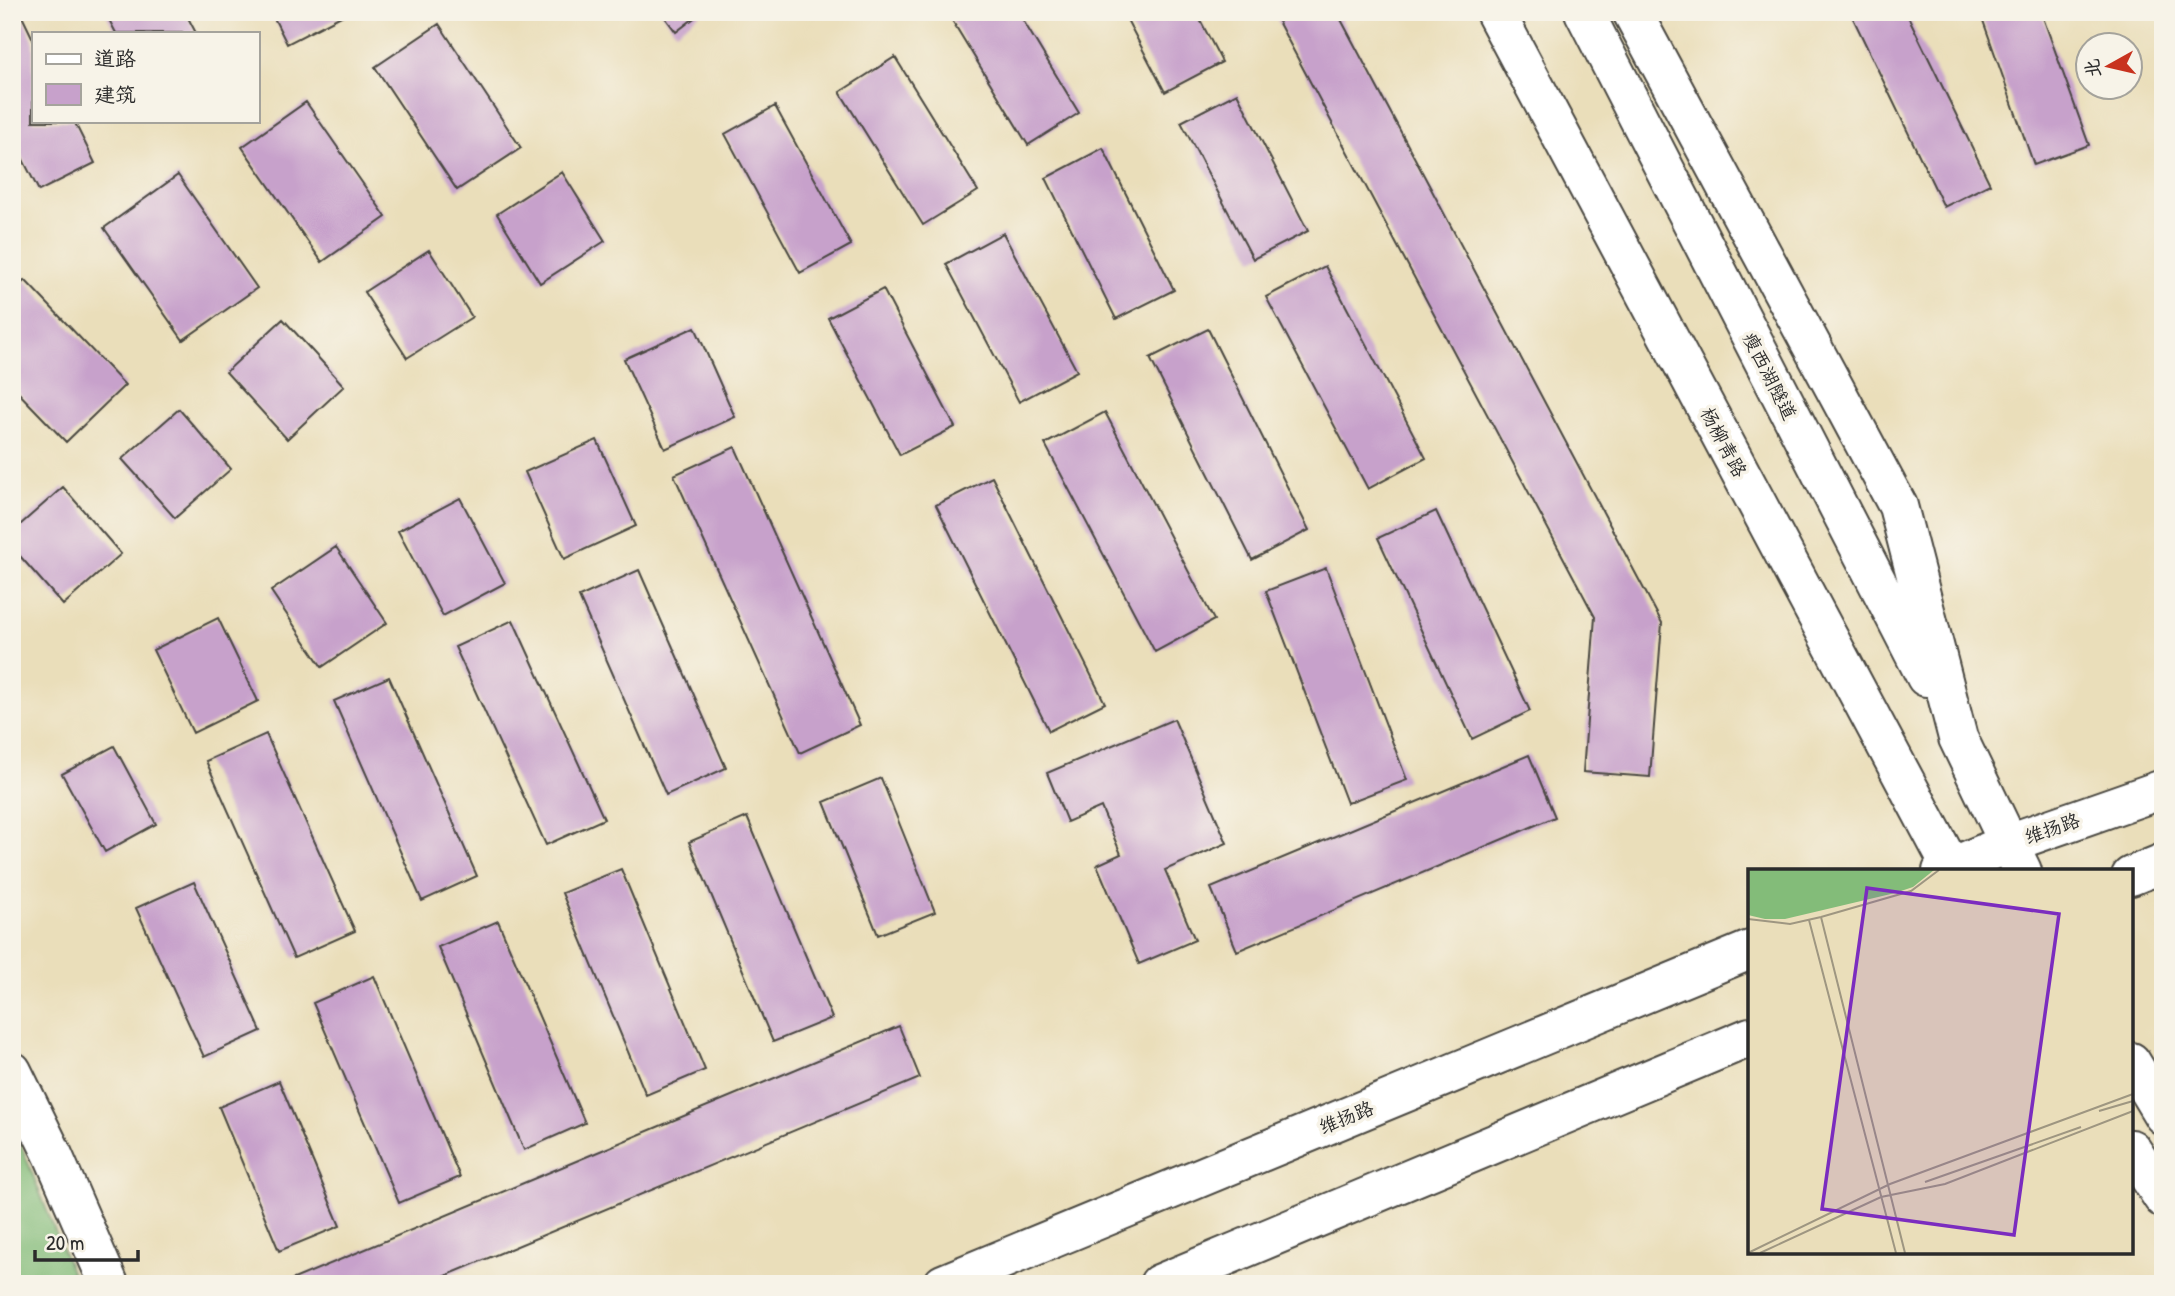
<svg xmlns="http://www.w3.org/2000/svg" width="2175" height="1296" viewBox="0 0 2175 1296" font-family="'Patrick Hand','LXGW WenKai TC',sans-serif">
<rect width="100%" height="100%" fill="#f7f3e8"/>
<filter id="ink" filterUnits="userSpaceOnUse"><feTurbulence type="fractalNoise" baseFrequency=".0143" numOctaves="2"/><feDisplacementMap in="SourceGraphic" scale="14" xChannelSelector="R" yChannelSelector="G"/><feConvolveMatrix kernelMatrix="1 2 1 2 8 2 1 2 1" color-interpolation-filters="sRGB"/></filter>
<filter id="wash" filterUnits="userSpaceOnUse"><feTurbulence type="fractalNoise" baseFrequency=".00686" numOctaves="4" result="noise"/><feDisplacementMap in="SourceGraphic" scale="28" xChannelSelector="R" yChannelSelector="G"/><feGaussianBlur stdDeviation="1.57" result="paint"/><feColorMatrix in="noise" values="0 0 0 0 0 0 0 0 0 0 0 0 0 0 0 0 0 1.4 0 .05"/><feComposite in="paint" operator="in"/></filter>
<g filter="url(#wash)">
<rect width="100%" height="100%" fill="#eadeba"/>
<path fill="#83bc79" stroke="#577452" stroke-width="2" d="M 12,1122 L 76,1284 L 12,1284 Z"/>
<g id="blocks">
<path fill="#c7a1cb" d="M 12,12 L 20,12 L 33,39 L 33,121 L 74,121 L 95,163 L 39,191 L 12,138 Z
M 105,12 L 185,12 L 196,33 L 116,33 Z
M 271,12 L 349,12 L 287,44 Z
M 661,12 L 702,12 L 676,32 Z
M 947,12 L 1018,12 L 1079,113 L 1028,145 Z
M 1123,12 L 1196,12 L 1222,62 L 1165,92 Z
M 1273,12 L 1337,12 L 1662,623 L 1650,777 L 1583,772 L 1595,617 Z
M 1850,12 L 1906,12 L 1990,184 L 1944,207 Z
M 1980,12 L 2041,12 L 2089,145 L 2034,165 Z
M 439,24 L 521,148 L 457,190 L 375,67 Z
M 895,57 L 978,191 L 923,225 L 840,92 Z
M 1237,93 L 1308,231 L 1253,259 L 1181,122 Z
M 306,102 L 386,217 L 322,262 L 242,147 Z
M 775,106 L 851,245 L 800,273 L 725,134 Z
M 1103,148 L 1174,290 L 1116,319 L 1046,178 Z
M 562,172 L 605,241 L 540,283 L 497,214 Z
M 178,175 L 257,288 L 183,340 L 104,228 Z
M 1003,233 L 1077,371 L 1019,402 L 946,264 Z
M 429,250 L 472,317 L 407,358 L 364,292 Z
M 1325,266 L 1426,458 L 1368,489 L 1266,297 Z
M 25,280 L 125,385 L 66,442 L 12,386 L 12,293 Z
M 883,289 L 955,427 L 900,455 L 828,318 Z
M 283,319 L 344,386 L 287,439 L 226,372 Z
M 695,327 L 735,417 L 665,449 L 624,359 Z
M 1208,329 L 1309,530 L 1252,560 L 1150,358 Z
M 179,409 L 231,469 L 175,518 L 122,459 Z
M 1105,412 L 1214,620 L 1155,652 L 1045,444 Z
M 597,440 L 636,526 L 564,559 L 525,472 Z
M 735,447 L 860,725 L 800,753 L 674,475 Z
M 992,477 L 1105,703 L 1049,731 L 936,505 Z
M 63,487 L 121,554 L 63,605 L 12,547 L 12,532 Z
M 460,498 L 505,583 L 443,616 L 398,531 Z
M 1436,511 L 1530,711 L 1472,739 L 1378,538 Z
M 336,547 L 387,623 L 322,667 L 271,591 Z
M 1326,568 L 1407,780 L 1347,803 L 1266,591 Z
M 639,570 L 726,768 L 666,795 L 579,597 Z
M 218,618 L 258,701 L 193,733 L 153,650 Z
M 513,620 L 604,819 L 546,845 L 455,647 Z
M 389,677 L 477,876 L 422,901 L 334,701 Z
M 1174,719 L 1227,843 L 1165,870 L 1195,940 L 1139,964 L 1097,865 L 1121,854 L 1101,807 L 1067,822 L 1047,773 Z
M 266,734 L 355,931 L 294,958 L 206,761 Z
M 114,746 L 156,824 L 105,852 L 62,774 Z
M 1529,755 L 1555,817 L 1237,951 L 1211,888 Z
M 881,778 L 935,912 L 878,935 L 824,802 Z
M 747,817 L 832,1018 L 773,1042 L 689,842 Z
M 621,869 L 705,1070 L 646,1095 L 562,893 Z
M 194,882 L 261,1031 L 204,1057 L 136,908 Z
M 498,921 L 585,1123 L 524,1150 L 438,947 Z
M 374,976 L 460,1177 L 399,1203 L 313,1003 Z
M 899,1026 L 920,1078 L 426,1284 L 282,1284 Z
M 279,1081 L 340,1226 L 279,1251 L 219,1107 Z"/>
</g>
</g>
<g filter="url(#ink)">
<use href="#blocks" fill-opacity="0" stroke="#484640" stroke-width="2"/>
<g fill="none" stroke-linecap="round" stroke-linejoin="round">
<g stroke="#484640" stroke-width="42">
<path id="major" d="M 1495,12 L 1953,871
M 1584,12 L 1926,677
M 1632,12 L 1898,506 L 1958,738 L 2022,871
M 1942,871 L 2009,843 L 2163,789
M 2131,876 L 2163,863
M 2131,1062 L 2163,1115
M 12,1071 L 53,1155 L 109,1284
M 2131,1149 L 2163,1198
M 943,1284 L 1750,950
M 1159,1284 L 1750,1037"/>
</g>
<use href="#major" stroke="#fff" stroke-width="38"/>
</g>
</g>
<g text-anchor="middle" dominant-baseline="central" stroke-width="7" stroke-linejoin="round" paint-order="stroke">
<g font-size="19" fill="#2b2b2b" stroke="#f7f3e8">
<text transform="translate(1770 376) rotate(63)">瘦西湖隧道</text>
<text transform="translate(1724 442) rotate(62)">杨柳青路</text>
<text transform="translate(2052 828) rotate(-19)">维扬路</text>
<text transform="translate(1346 1117) rotate(-22)">维扬路</text>
</g>
</g>
<g transform="translate(1748 869)">
<rect width="385" height="385" fill="#eadeba"/>
<path d="M 0,1 L 186,1 L 165,18 L 147,24 L 37,50 L 17,50 L 0,46 Z" fill="#83bc79"/>
<path fill="none" stroke="#9e9681" stroke-width="2" d="M 73,48 L 157,384M 0,50 L 42,55 L 73,48 L 163,22 L 191,1M 61,51 L 148,384M 351,242 L 385,232M 177,313 L 333,258M 0,384 L 142,315 L 385,225M 12,384 L 133,328 L 197,315 L 385,242"/>
<path fill="#7b2cbf" fill-opacity="0.15" stroke="#7b2cbf" stroke-width="3.5" d="M 119,19 L 311,45 L 266,366 L 74,340 Z"/>
<rect width="385" height="385" fill="none" stroke="#2b2b2b" stroke-width="3.5"/>
</g>
<rect width="2175" height="1296" fill="none" stroke="#f7f3e8" stroke-width="42"/>
<rect x="32" y="32" width="228" height="91" fill="#f7f3e8" stroke="#a5a39c" stroke-width="2"/>
<rect x="46" y="54" width="35" height="10" fill="#ffffff" stroke="#a5a39c" stroke-width="2"/>
<text x="94" y="66" font-size="21" fill="#2b2b2b">道路</text>
<rect x="46" y="84" width="35" height="21" fill="#c7a1cb" stroke="#a5a39c" stroke-width="2"/>
<text x="94" y="102" font-size="21" fill="#2b2b2b">建筑</text>
<g transform="translate(2109 66) rotate(262)"><circle r="33" fill="#f7f3e8" stroke="#a5a39c" stroke-width="2"/>
<path d="M0-5L12 26L0 18L-12 26Z" fill="#c8321e"/>
<text y="-10" font-size="19" font-weight="bold" text-anchor="middle" fill="#2b2b2b">北</text>
</g>
<path d="M35 1250v10h103v-10" fill="none" stroke="#2b2b2b" stroke-width="3.5"/>
<text x="46" y="1250" font-size="21" fill="#2b2b2b" stroke="#f7f3e8" stroke-width="5" paint-order="stroke">20 m</text>
</svg>
